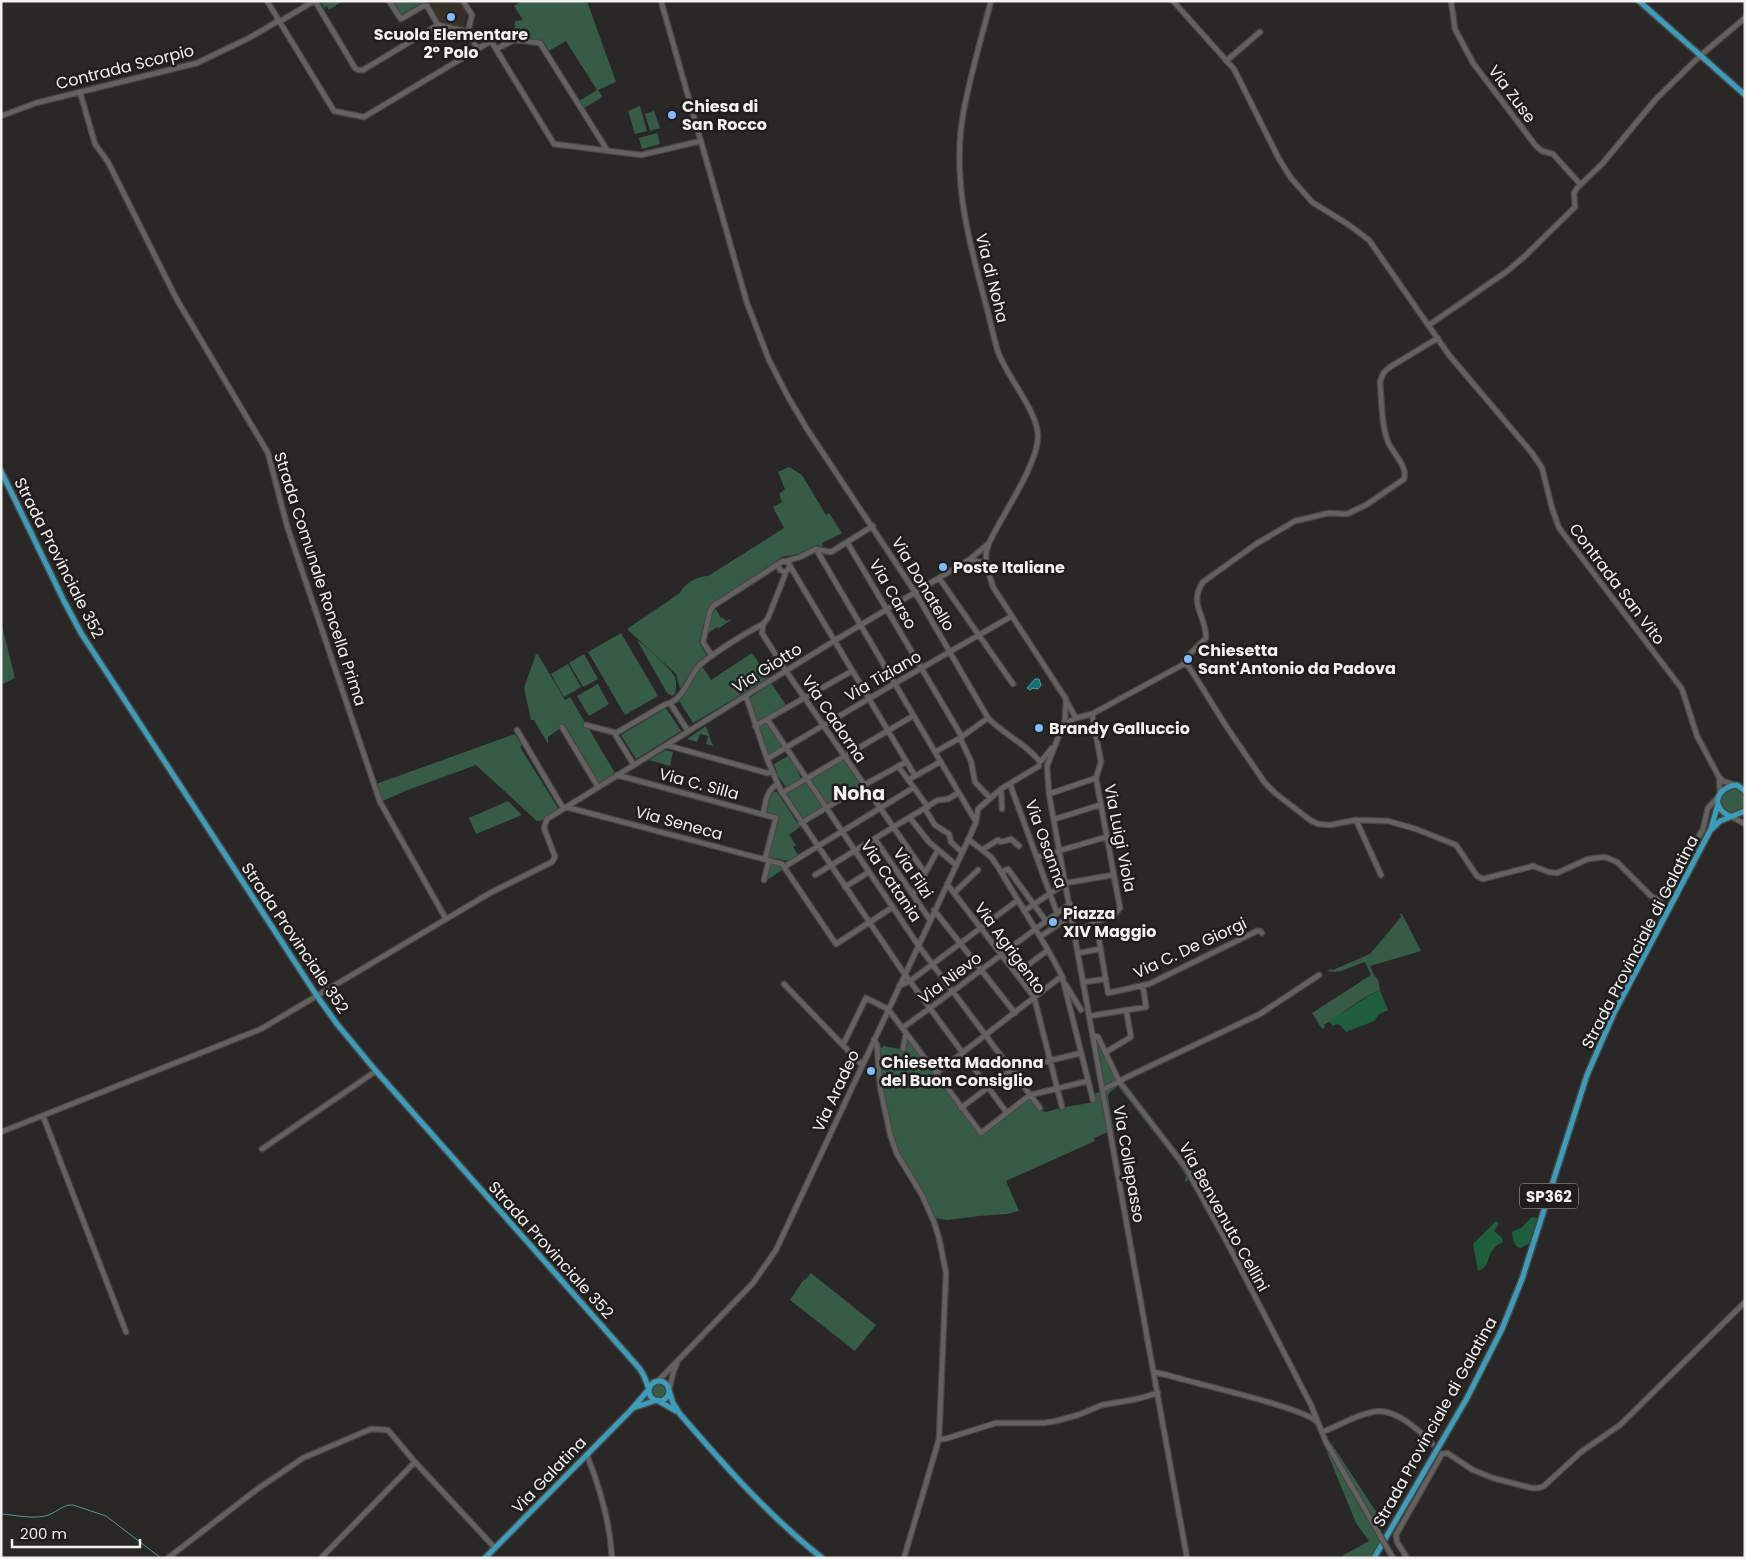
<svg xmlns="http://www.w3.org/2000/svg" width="1746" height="1559" viewBox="0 0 1746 1559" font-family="Poppins,sans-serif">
<rect width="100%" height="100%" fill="#292826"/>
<path fill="#363029" d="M 426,1 L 461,1 L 467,11 L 464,28 L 440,23 Z"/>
<path fill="#365b46" d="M 320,1 L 343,1 L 329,10 L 327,6 L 324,8 L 326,10 Z
M 393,1 L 426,1 L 428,4 L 422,3 L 401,15 Z
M 521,1 L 587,1 L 616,82 L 598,90 L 602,96 L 601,98 L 584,108 L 579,101 L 597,90 L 566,41 L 549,51 L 543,41 L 514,37 L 515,21 L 523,20 L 514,6 Z
M 640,106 L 647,131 L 635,134 L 628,111 Z
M 654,111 L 660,128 L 650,131 L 645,114 Z
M 657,133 L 660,144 L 642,149 L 639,138 Z
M 789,467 L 802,475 L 826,515 L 829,513 L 842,533 L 822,543 L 823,547 L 817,545 L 798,554 L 782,557 L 708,608 L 699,642 L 707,656 L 696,664 L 680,689 L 676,674 L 627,629 L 680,593 C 684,583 698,576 708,576 L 784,528 L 773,507 L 782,502 L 779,494 L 785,489 L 778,472 Z
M 716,609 L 721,618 L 722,617 L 726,621 L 730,619 L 731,620 L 719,628 L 717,627 L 707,634 L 712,611 Z
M 1,622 L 15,678 L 3,684 L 1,677 Z
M 621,633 L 658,696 L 625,715 L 588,652 Z
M 637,640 C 645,645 671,669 675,677 C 677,682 676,689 675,694 L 672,696 L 667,693 Z
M 752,653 L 769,678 L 693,723 L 678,699 L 682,696 L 700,668 L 702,666 L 711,680 Z
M 536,654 L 538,654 L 539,656 L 565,700 L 570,697 L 615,773 L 599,783 L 565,725 L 548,737 L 548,744 L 534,720 L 531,720 L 524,688 Z
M 584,654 L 598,679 L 583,687 L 569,663 Z
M 568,664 L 581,687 L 564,697 L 551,674 Z
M 771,683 L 786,705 L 757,722 L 750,698 Z
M 598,684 L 609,704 L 589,716 L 577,696 Z
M 666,708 L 681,731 L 636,759 L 621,735 Z
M 767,722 L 783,746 L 769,755 L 758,727 Z
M 706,726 L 713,746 L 706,744 L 708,736 L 700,734 L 697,742 L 687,739 Z
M 515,734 L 522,746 L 520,747 L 558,808 L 557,810 L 541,821 L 537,821 L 476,765 L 405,791 L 381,802 L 376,784 Z
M 666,750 L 673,752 L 670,766 L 649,760 Z
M 788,756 L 796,767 L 801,779 L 786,787 L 778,776 L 774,764 Z
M 844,759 L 861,784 L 827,805 L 810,780 Z
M 807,781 L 823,806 L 802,819 L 786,794 Z
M1721 801a12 12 0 1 1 24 0a12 12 0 1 1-24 0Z
M 774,792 L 777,792 L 800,827 L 789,835 L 796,845 L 793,847 L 799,856 L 789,861 L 768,857 L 779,817 L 766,812 L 771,794 Z
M 508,801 L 522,815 L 476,834 L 469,818 Z
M 771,863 L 779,865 L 782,870 L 767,880 Z
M 1400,913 L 1402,914 L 1421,951 L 1370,966 L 1374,975 L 1378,980 L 1380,990 C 1363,996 1339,1016 1324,1025 L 1325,1027 L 1322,1029 L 1312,1013 L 1371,975 L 1365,962 C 1350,966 1344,974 1327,971 L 1331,969 L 1333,970 L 1370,954 L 1401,917 Z
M 909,1040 L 980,1136 L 1030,1098 L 1039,1110 L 1046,1112 L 1060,1108 L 1094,1102 L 1093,1094 L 1101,1092 L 1108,1132 L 1094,1138 L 1095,1141 L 1006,1181 L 1019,1211 L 1007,1214 L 979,1216 L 947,1220 L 934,1218 C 922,1197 908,1176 898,1153 C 884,1120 881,1083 879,1047 L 882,1048 L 883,1046 L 905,1050 L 907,1041 Z
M 1098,1045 L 1116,1078 L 1115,1080 L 1105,1085 L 1104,1083 Z
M 1119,1084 L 1181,1163 L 1190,1179 L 1185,1182 L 1186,1176 L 1178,1163 L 1118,1086 L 1109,1093 L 1108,1096 L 1117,1151 L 1105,1093 L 1109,1089 Z
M 811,1273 L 876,1325 L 855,1351 L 790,1300 L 804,1279 L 805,1280 Z
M651 1390a8 8 0 1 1 16 0a8 8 0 1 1-16 0Z
M 1331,1443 L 1379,1516 L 1374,1520 L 1330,1444 Z
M 1324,1445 L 1380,1542 L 1371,1558 L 1343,1558 L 1342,1556 L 1369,1541 L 1356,1523 Z"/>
<path fill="#1f5d3f" d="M 1380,990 L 1388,1010 L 1379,1014 L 1374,1021 L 1346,1032 L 1340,1025 L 1337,1024 L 1333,1026 L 1329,1021 L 1329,1020 C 1347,1012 1362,998 1380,990 Z
M 1532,1217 L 1537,1218 L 1530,1243 L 1521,1248 L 1517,1247 L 1513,1240 L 1512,1232 L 1522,1227 Z
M 1496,1221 L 1499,1224 L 1494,1231 L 1502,1238 L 1503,1242 C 1484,1250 1493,1266 1478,1271 L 1473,1244 Z"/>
<path fill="#117275" stroke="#54989a" d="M 1035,679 L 1039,679 L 1041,685 L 1038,689 L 1033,688 L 1030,690 L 1027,688 Z"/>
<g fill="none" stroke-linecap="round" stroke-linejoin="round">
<path stroke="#54989a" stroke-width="1" d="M 1,1514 C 16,1515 30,1519 45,1516 C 55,1514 63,1504 73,1505 L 106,1516 L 161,1558"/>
<g stroke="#484745" stroke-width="7">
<path id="minor" d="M 267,1 L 334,111 L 364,117 L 491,41 L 492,37
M 315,1 L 355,68 L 358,70 L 363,70 L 438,25
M 389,1 L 401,19 L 423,6 L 427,6 L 438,25
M 463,1 L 472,15 L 468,31
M 661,1 L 747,303 L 769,360 L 787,395 L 807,429 L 915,592 L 988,718 C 1003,734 1027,744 1040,762
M 991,1 C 982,35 972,70 965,104 C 950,173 968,239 986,305 C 990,320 993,334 997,349 C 1006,377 1038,410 1038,437 C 1037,466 1002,515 989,543 L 986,553 L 986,563 L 993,587 L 1066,699 L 1065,720 L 1047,766 L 1049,794 L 1187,1558
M 1173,1 L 1234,69 L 1279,159 L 1291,178 L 1312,202 L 1349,225 L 1369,240 L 1449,355 L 1532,453 L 1542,468 L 1552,508 L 1559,528 L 1682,689 L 1697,736 L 1719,777 L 1723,781 L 1735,785
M 1451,1 L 1455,29 L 1473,63 L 1536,146 L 1542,151 L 1553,154 L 1580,184
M 279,22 L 314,1
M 438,25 L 492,37 L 540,43 L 607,150
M 468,32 L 477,48
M 491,41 L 554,144 L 641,155 L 701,141
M 496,49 L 512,41
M 1226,61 L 1260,32
M 80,92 L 95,144 L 108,162 L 176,298 L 268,453 L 287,526 L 380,802 L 446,919
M 1,116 L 36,103 L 197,63 L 249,38 L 278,21
M 1429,325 L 1506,272 L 1524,257 L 1575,207 L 1574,193 L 1577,188 L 1602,164 L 1656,99 L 1701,55 L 1745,18
M 847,542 L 962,737
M 816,549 L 976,822
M 969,560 L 986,563
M 786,561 L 800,557 L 816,549 L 831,552 L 873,526
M 790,566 L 915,776
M 785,572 L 785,575 L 768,618 L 763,624 L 762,633 L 786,671 L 925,873
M 939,578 L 1013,684
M 712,656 L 703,642 L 710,611 L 713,606 L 783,561 L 789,563 L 789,569 L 785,572 L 780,570 L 778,565
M 1184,664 L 1185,659 L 1206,638 C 1206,615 1188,604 1203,582 L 1256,544 L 1295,521 L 1329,513 L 1347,514 L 1366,505 L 1404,479 C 1408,467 1394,454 1389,444 C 1381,426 1382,402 1380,382 C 1382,375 1384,371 1390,367 L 1438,338
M 746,696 L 767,759 L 781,791 L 901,969 L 1007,1113
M 1067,702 L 1076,718
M 670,703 L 688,731
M 767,719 L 918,945 L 1040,1108
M 586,725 L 616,733
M 1063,725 L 1076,718 L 1092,714 L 1184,664 L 1188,666 L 1193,673 L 1226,726 L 1265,783 L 1275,793 L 1310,820 L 1318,824 L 1330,825 L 1356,820 L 1388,821 L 1416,829 L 1456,845 L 1477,876 L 1483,879 L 1533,866 L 1549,872 L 1557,873 L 1588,859 L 1605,857 L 1617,862 L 1651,896 C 1657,900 1660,901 1666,895 L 1703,829 L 1708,808 L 1718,797
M 755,726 L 852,671
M 562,727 L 598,787
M 517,730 L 563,808
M 960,738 L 971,761 L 975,782 L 990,798
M 666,745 L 767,773 L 773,772
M 935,752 L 960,738 L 988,718
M 767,759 C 848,710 930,663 1012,616
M 1042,760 L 1052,748
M 634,765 L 616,736 L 616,733 L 666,704 C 682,702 688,679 698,667 C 708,656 749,631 763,624
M 898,766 L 928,807
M 617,775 L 776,818 L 765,859
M 1719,778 L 1720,792
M 908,780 L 940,762
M 1010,784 L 1057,913
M 1001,789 L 1002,809
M 782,793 L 913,716
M 1049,794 L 1096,778
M 566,807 L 782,864 L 836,944 L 893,907
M 925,809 L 935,825 L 949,834 L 951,842 L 962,852
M 763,814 C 766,802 766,790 778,784
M 1730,816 L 1745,824
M 910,818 L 929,842 L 956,865
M 1055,819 L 1100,805
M 1356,820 L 1381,875
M 801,823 L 864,785 L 906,762
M 875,839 L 930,920
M 968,839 L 991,857 L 998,867 L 1048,950 L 1062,976 L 1093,1100
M 982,850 L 998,840 L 1001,842 L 1011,839 L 1019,846
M 1038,857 L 1106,837
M 784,867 L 913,788
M 1002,872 L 1008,869 L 1046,921
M 815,875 L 938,800 L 948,799 L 958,793
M 764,880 L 769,860
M 947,884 L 1034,997 L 1062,1107
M 845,887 L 869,872
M 954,893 L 978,870
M 913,895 L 938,850
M 934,910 L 1015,1013
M 1024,911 L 1066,883 L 1113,875
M 1096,922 L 1108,993 L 1149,984 L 1257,931 L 1260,931 L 1262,933
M 1075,933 L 1117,912 L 1120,908 L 1096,778 L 1101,762 L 1092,714
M 1040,937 L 1072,915
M 1079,953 L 1100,949
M 1016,974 L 1048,950
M 1084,982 L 1106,979
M 784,984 L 862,1065
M 1066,985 L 1081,1010
M 899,986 L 910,981 L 1018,900
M 1090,1016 L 1146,1007 L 1143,986
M 902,1028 C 960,988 1013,944 1070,904
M 1093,1035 L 1098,1037 L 1119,1081 L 1186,1168 L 1230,1248 L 1311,1405 L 1326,1442 L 1363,1506
M 874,1039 L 877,1045 L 880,1087 L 890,1134 L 897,1154 L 922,1195 L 934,1222 L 939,1238 L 946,1273 L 939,1439 L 904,1558
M 843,1045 L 866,998 L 888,1009 L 981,1133 L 1030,1095 L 1088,1081
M 903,1049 L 906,1033
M 1106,1052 L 1131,1037 L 1126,1010
M 936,1073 L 1062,976 L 1063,978
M 1103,1090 L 1127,1077 L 1260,1014 L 1319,975
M 961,1108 L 1011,1070 L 1081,1053
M 43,1116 L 126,1332
M 1,1132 L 261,1029 L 490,893 L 552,862 L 555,857 L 544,828 L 547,819 L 834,641 L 969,560 L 988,544
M 262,1149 L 376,1071
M 1154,1372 L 1171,1376 C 1196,1384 1306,1408 1317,1422
M 658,1381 L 753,1283 L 776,1250 L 970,836 L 976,822 L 978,809 L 1001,789 L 1039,766
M 669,1390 L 674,1370 L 677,1363
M 1322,1432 C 1339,1426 1355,1415 1373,1412 C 1394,1407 1419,1430 1432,1444
M 939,1439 L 945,1439 L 996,1423 L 1044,1423 L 1056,1421 L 1078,1415 L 1102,1405 L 1137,1399 L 1158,1393
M 587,1455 C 600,1488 610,1521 612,1558
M 415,1462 L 495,1548
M 168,1558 L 256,1490 L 303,1458 L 371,1429 L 388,1430 L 415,1462 L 321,1558
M 1407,1558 L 1397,1542 L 1396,1535 L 1442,1454 L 1447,1453 L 1473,1470 L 1493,1478 L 1531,1488 L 1538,1488 L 1544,1486 L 1581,1452 L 1620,1425 L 1745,1302"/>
</g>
<g stroke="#484745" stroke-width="8">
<path id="major" d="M 1639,1 L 1745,95
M 1,471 L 64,601 L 81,633 L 317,996 L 337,1024 L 376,1071 L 640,1369 L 644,1376 L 649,1389 L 631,1410 L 485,1558
M 1730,816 C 1710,808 1716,787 1737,785 L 1745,791
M 1712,829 L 1720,821 L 1745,811
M649 1391a10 10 0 1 1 20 0a10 10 0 1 1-20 0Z
M 669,1390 L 673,1403 L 680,1414 C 724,1465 769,1516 822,1558
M 633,1408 L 657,1400 L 676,1411
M 1374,1558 L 1467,1398 L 1502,1329 L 1522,1279 L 1587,1075 L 1614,1013 L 1711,829 L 1718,804"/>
</g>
<use href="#minor" stroke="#64625f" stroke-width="4.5"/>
<use href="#major" stroke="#3b9dbb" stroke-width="5"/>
<g stroke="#484745" stroke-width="7" stroke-linecap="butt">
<path id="minor-bridge" d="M 1363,1506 L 1393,1558"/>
</g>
<use href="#minor-bridge" stroke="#64625f" stroke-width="4.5"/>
</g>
<g fill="#81bcfa" stroke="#201e1c" stroke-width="2">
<circle cx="451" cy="17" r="5"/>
<circle cx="672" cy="115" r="5"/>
<circle cx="943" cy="567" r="5"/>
<circle cx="1188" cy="659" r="5"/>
<circle cx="1039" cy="728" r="5"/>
<circle cx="1053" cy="922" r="5"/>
<circle cx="871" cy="1071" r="5"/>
</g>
<g text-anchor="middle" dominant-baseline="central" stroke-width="5" stroke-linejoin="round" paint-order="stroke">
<rect fill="#201e1c" stroke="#b3b2b0" stroke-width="1" x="1520" y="1183.5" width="58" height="25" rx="4"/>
<g font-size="15" font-weight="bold" fill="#f2f1ef">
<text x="1549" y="1196">SP362</text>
</g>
<g font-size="16" font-weight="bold" fill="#f2f1ef" stroke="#201e1c" text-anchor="start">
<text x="451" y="34" text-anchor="middle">Scuola Elementare<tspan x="451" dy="18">2° Polo</tspan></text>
<text x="682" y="106">Chiesa di<tspan x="682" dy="18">San Rocco</tspan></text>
<text x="953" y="567">Poste Italiane</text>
<text x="1198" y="650">Chiesetta<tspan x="1198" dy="18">Sant'Antonio da Padova</tspan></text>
<text x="1049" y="728">Brandy Galluccio</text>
<text x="1063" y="913">Piazza<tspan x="1063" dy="18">XIV Maggio</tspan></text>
<text x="881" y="1062">Chiesetta Madonna<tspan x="881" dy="18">del Buon Consiglio</tspan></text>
</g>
<g font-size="16" fill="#f2f1ef" stroke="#201e1c">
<text transform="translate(125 67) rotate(-14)">Contrada Scorpio</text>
<text transform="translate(1512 94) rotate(53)">Via Zuse</text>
<text transform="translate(992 278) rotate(76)">Via di Noha</text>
<text transform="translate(59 558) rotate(63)">Strada Provinciale 352</text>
<text transform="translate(320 579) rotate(72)">Strada Comunale Roncella Prima</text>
<text transform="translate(923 584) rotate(59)">Via Donatello</text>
<text transform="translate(1617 584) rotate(53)">Contrada San Vito</text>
<text transform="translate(893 594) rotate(60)">Via Carso</text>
<text transform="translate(767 668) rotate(-32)">Via Giotto</text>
<text transform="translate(883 676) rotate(-30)">Via Tiziano</text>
<text transform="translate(834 719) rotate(56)">Via Cadorna</text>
<text transform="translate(699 784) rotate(15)">Via C. Silla</text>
<text transform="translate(679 823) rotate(15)">Via Seneca</text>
<text transform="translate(1120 838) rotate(79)">Via Luigi Viola</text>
<text transform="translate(1046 844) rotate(70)">Via Osanna</text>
<text transform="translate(913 873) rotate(56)">Via Filzi</text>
<text transform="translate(891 881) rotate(56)">Via Catania</text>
<text transform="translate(295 938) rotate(56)">Strada Provinciale 352</text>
<text transform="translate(1640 942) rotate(-63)">Strada Provinciale di Galatina</text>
<text transform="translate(1010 948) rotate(54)">Via Agrigento</text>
<text transform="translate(1190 948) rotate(-25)">Via C. De Giorgi</text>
<text transform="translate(950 978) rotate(-37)">Via Nievo</text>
<text transform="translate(836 1091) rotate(-65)">Via Aradeo</text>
<text transform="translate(1129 1164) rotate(80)">Via Collepasso</text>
<text transform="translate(1224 1217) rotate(61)">Via Benvenuto Cellini</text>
<text transform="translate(551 1250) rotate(48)">Strada Provinciale 352</text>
<text transform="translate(1435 1422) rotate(-61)">Strada Provinciale di Galatina</text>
<text transform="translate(549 1475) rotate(-46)">Via Galatina</text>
</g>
<g font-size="19" font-weight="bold" fill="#f2f1ef" stroke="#201e1c">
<text x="859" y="793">Noha</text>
</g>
</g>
<rect width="1746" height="1559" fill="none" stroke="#f2f1ef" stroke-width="5"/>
<path d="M12 1539v8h128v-8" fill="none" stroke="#f2f1ef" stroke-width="2.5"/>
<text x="20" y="1539" font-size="15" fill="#f2f1ef" stroke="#201e1c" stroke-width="4" paint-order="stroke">200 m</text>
</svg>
